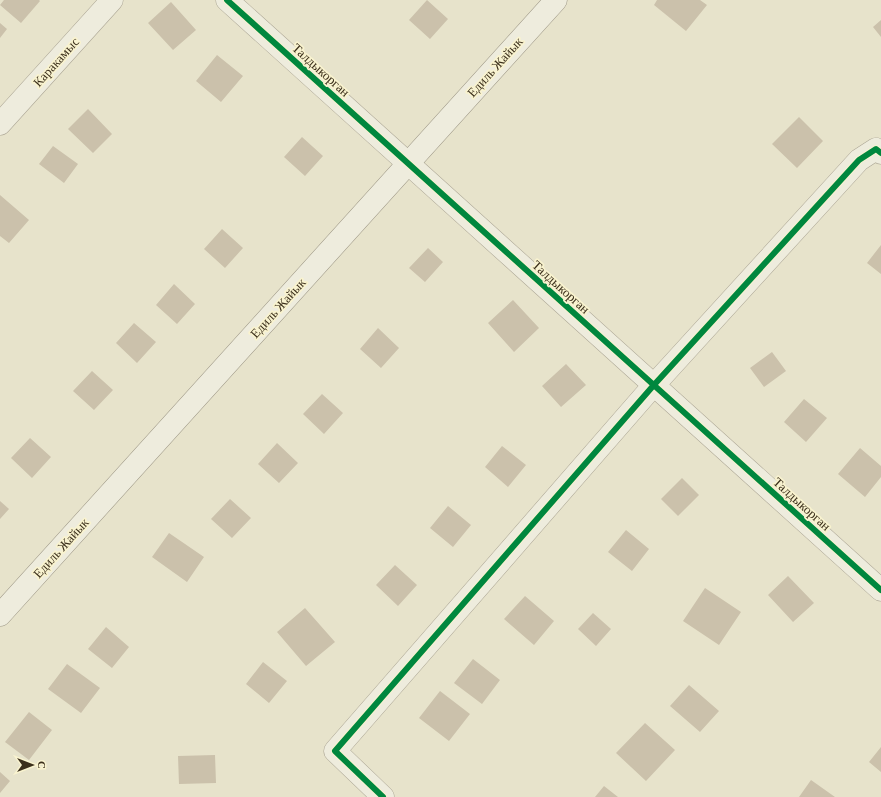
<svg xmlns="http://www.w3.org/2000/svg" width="881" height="797" viewBox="0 0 881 797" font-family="'Crimson Pro',serif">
<rect width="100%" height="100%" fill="#e7e3cb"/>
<path fill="#cbc1ab" d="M 4,0 L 39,0 L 40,1 L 21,23 L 0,5 Z
M 427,0 L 448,19 L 430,39 L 409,20 Z
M 657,0 L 700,0 L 707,5 L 686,31 L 654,5 Z
M 171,2 L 196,30 L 173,50 L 148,23 Z
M 881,20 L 881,37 L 873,27 Z
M 0,23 L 7,29 L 0,38 Z
M 217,55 L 243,76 L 221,102 L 196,81 Z
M 88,109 L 112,134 L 93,153 L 68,129 Z
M 799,117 L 823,141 L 797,168 L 772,144 Z
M 302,137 L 323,156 L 305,176 L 284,157 Z
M 53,146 L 78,164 L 64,183 L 39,164 Z
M 0,195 L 29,220 L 9,243 L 0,236 Z
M 222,229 L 243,248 L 225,268 L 204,249 Z
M 881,245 L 881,274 L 867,263 Z
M 428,248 L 443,262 L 425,282 L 409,268 Z
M 174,284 L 195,304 L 177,324 L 156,305 Z
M 513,300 L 539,328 L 514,352 L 488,323 Z
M 134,323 L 156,342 L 137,363 L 116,343 Z
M 378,328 L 399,348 L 381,368 L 360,349 Z
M 772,352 L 786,371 L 764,387 L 750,368 Z
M 566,364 L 586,385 L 561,407 L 542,386 Z
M 92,371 L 113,390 L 94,410 L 73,391 Z
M 322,394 L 343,413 L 324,434 L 303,414 Z
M 804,399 L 827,418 L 806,442 L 784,422 Z
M 30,438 L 51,457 L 32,478 L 11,458 Z
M 277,443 L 298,463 L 279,483 L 258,464 Z
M 502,446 L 526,465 L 508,487 L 485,467 Z
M 860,448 L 881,466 L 881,477 L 865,497 L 838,474 Z
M 682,478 L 699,495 L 678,516 L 661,499 Z
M 230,499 L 251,518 L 232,538 L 211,519 Z
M 0,501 L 9,509 L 0,519 Z
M 448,506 L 471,525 L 453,547 L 430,528 Z
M 626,530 L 649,549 L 632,571 L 608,552 Z
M 169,533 L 204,557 L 187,582 L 152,557 Z
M 395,565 L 417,585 L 398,606 L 376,585 Z
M 788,576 L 814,603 L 793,622 L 768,595 Z
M 705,588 L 741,612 L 719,645 L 683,621 Z
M 525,596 L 554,621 L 534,645 L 504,619 Z
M 305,608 L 335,642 L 306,666 L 277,632 Z
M 593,613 L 611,629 L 596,646 L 578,629 Z
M 106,627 L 129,647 L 112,668 L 88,649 Z
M 473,659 L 500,680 L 482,704 L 454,683 Z
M 263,662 L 287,681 L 269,703 L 246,684 Z
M 67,664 L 100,688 L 81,713 L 48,689 Z
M 689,685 L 719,711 L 700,732 L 670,706 Z
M 440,691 L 470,714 L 449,741 L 419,718 Z
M 29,712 L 52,730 L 29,760 L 5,742 Z
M 645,723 L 675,750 L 646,781 L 616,753 Z
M 881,747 L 881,772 L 869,762 Z
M 215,755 L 216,783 L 179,784 L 178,756 Z
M 0,772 L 10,781 L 0,793 Z
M 811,780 L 835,797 L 799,797 Z
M 604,786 L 618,797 L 595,797 Z"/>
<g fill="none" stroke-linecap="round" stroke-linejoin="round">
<g stroke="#aca695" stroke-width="23">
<path id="street" d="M 227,0 L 881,590
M 0,124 L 112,0
M 383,797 L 335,751 L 653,386 L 859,160 L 876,149 L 881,153"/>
</g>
<g stroke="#9b9584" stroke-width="23">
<path id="secondary" d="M 0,615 L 556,0"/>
</g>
<use href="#street" stroke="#eeecdd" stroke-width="22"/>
<use href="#secondary" stroke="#eeecdd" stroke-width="22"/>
<g stroke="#f9f3cf" stroke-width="8">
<path id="cycleway" d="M 227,0 L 881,590
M 383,797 L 335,751 L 653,386 L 859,160 L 876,149 L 881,153"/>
</g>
<use href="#cycleway" stroke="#00873e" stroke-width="6"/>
</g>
<g text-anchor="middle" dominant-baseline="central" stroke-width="3.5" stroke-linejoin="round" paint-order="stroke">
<g font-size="13" fill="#3b2f1b" stroke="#f9f3cf">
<text transform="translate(56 62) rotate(-48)">Каракамыс</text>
<text transform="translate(495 67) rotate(-48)">Едиль Жайык</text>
<text transform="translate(321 70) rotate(42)">Талдыкорган</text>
<text transform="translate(561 287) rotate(42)">Талдыкорган</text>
<text transform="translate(278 308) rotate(-48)">Едиль Жайык</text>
<text transform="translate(802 504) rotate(42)">Талдыкорган</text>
<text transform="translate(61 548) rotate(-48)">Едиль Жайык</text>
</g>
</g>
<g transform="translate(32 765) rotate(90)" stroke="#f9f3cf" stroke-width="3" paint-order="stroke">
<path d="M0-3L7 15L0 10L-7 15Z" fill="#3b2f1b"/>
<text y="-6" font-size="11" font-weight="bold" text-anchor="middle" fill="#3b2f1b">С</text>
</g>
</svg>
